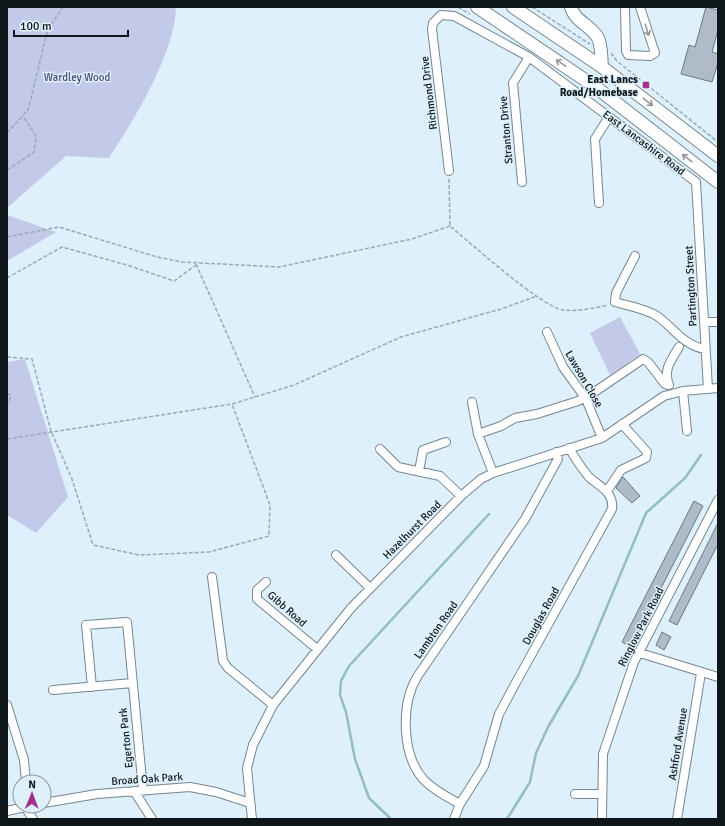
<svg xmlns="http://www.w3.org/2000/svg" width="725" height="826" viewBox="0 0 725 826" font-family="Signika,sans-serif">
<rect width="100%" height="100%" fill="#def0fb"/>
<path fill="#c3c9e8" d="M 7,7 L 176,7 C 175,53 134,120 109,158 L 66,156 L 7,208 Z
M 7,215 L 56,232 L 7,261 Z
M 620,317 L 640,354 L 610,375 L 590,333 Z
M 25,359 L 68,497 L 36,533 L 7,515 L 7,362 Z"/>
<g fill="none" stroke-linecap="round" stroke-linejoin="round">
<path stroke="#93bfbe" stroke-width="2.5" d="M 391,819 L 369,798 L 355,759 L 346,712 L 340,695 L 341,681 L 349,666 L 489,514
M 507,819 L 530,782 L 536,753 L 548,727 L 578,676 L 646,513 L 685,478 L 701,455"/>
</g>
<path fill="#b0bbca" stroke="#6d7785" d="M 706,7 L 718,10 L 718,30 L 712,52 L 718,54 L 718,63 L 712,82 L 681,74 L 689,45 L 695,47 Z
M 623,477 L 640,496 L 632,503 L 616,488 Z
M 694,501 L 703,506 L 631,647 L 622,642 Z
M 718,523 L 718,544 L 677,625 L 669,621 Z
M 662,632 L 671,637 L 664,650 L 656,645 Z"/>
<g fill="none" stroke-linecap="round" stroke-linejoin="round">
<g stroke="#768690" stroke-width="10">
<path id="minor" d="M 625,7 L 626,51 L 628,55 L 650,56 L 655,53 L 640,7
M 449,171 L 432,29 L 433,23 L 441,15 L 454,16 L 529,57 L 696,182 L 708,389
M 522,182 L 513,83 L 529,57
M 599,203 L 595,139 L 609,117
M 635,256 L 616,293 L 615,302 C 629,306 644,308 657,316 C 673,327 684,346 705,349
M 705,322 L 718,322
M 547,332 L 563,367 L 586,399 L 602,438
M 669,385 C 663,369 671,361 679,347
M 683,391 L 687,431
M 472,402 L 478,434 L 493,473
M 478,434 L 501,426 L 515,418 L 537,414 L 578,401 L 593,393 L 643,359 L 648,362 L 665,384 L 668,385
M 380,449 L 398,467 L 440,476 L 461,496
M 419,471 L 423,450 L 446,442
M 607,491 L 621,470 L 646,458 L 647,452 L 622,424
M 336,555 L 370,588
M 212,577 L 223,661 L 228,668 L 273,705
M 266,582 L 257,590 L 257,599 L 317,649
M 640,653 L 718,677
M 92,687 L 86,625 L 127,622 L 143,790
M 53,690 L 132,683
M 7,705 L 24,760 L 26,782
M 134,791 L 152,819
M 575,794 L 602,794
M 44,803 L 97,794 L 190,787 L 216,792 L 250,803
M 460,804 L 484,766 L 499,714 L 514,686 L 612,509 C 614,492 600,487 589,477 C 581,468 575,458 569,448
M 25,807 L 33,819
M 7,811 L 29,806
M 252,819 L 247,768 L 253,745 L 273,705 L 351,608 L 461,496 L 481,479 L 493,473 L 602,438 L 664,396 L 683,391 L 718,388
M 454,819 L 460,804 C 447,797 434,790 424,780 C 401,755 401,704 417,677 L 525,519 L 558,459 L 556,452
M 602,819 L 603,754 L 634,662 L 718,500
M 677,819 L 701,673"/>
</g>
<g stroke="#768690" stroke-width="14">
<path id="highway" d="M 477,7 L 597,88 L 718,182
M 513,7 L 602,67 L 718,156
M 571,7 C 575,22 591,25 598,38 C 602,47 601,58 602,67"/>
</g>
<path stroke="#9ba9b2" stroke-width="1.5" stroke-dasharray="4 2" stroke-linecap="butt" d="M 458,7 L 470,14
M 532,7 L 590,44
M 611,53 L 617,61 L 718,142
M 7,133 L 28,110 L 48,29 L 63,7
M 7,170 L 34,152 L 36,136 L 23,116
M 449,179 L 450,226 C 469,242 543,308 563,310 C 576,312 595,308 608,305
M 7,237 L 59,227 L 157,257 L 182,262 L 279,267 L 412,239 L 450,226
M 196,264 L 255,397
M 7,278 L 62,247 L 127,265 L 174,281 L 196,265
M 7,357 L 32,359 L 51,431 L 72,479 L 93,545 L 139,555 L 209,552 L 269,536 L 270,505 L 232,404
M 7,393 L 11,396 L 7,406
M 7,439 L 232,404 L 294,385 L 401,337 L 501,309 L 537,296"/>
<use href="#minor" stroke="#fff" stroke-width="8"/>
<use href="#highway" stroke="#fff" stroke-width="12"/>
</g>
<defs><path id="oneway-shaft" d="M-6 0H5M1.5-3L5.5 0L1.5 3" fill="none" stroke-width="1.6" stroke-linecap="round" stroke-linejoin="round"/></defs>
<g stroke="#939698">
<use href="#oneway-shaft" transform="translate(647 30) rotate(73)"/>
<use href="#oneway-shaft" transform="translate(561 63) rotate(-146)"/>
<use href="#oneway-shaft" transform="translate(648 102) rotate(38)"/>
<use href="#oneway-shaft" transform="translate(687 158) rotate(-142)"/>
</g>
<rect fill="#a4308b" stroke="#def0fb" stroke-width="1.5" x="642" y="81" width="8" height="8" rx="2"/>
<g text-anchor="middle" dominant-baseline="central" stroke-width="3" stroke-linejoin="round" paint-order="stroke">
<g font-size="11" fill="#464d7b" stroke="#def0fb">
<text x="77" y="77">Wardley Wood</text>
</g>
<g font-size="11" font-weight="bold" fill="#0f1619" stroke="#def0fb" text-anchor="end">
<text x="638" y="79">East Lancs<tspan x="638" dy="13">Road/Homebase</tspan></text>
</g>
<g font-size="11" fill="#0f1619" stroke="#def0fb">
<text transform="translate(429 93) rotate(-97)">Richmond Drive</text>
<text transform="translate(506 130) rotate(-95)">Stranton Drive</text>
<text transform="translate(644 143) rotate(37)">East Lancashire Road</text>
<text transform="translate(691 286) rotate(-93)">Partington Street</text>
<text transform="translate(584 379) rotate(60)">Lawson Close</text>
<text transform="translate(412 530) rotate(-45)">Hazelhurst Road</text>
<text transform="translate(287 609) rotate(41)">Gibb Road</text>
<text transform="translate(541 616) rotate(-61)">Douglas Road</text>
<text transform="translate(641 627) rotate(-63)">Ringlow Park Road</text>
<text transform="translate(436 630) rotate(-55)">Lambton Road</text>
<text transform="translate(126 738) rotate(-96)">Egerton Park</text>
<text transform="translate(678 744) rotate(-81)">Ashford Avenue</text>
<text transform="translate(147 779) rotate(-4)">Broad Oak Park</text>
</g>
</g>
<rect width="725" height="826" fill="none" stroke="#0f1619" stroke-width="16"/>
<g transform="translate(32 794) rotate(1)"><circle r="19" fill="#def0fb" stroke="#8b99a1"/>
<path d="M0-3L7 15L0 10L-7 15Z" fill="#a4308b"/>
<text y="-6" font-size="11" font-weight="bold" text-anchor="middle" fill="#0f1619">N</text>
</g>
<path d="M14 30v6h114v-6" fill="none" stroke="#0f1619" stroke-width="2"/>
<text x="20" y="30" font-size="12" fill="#0f1619" stroke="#def0fb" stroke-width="3" paint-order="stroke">100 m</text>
</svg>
